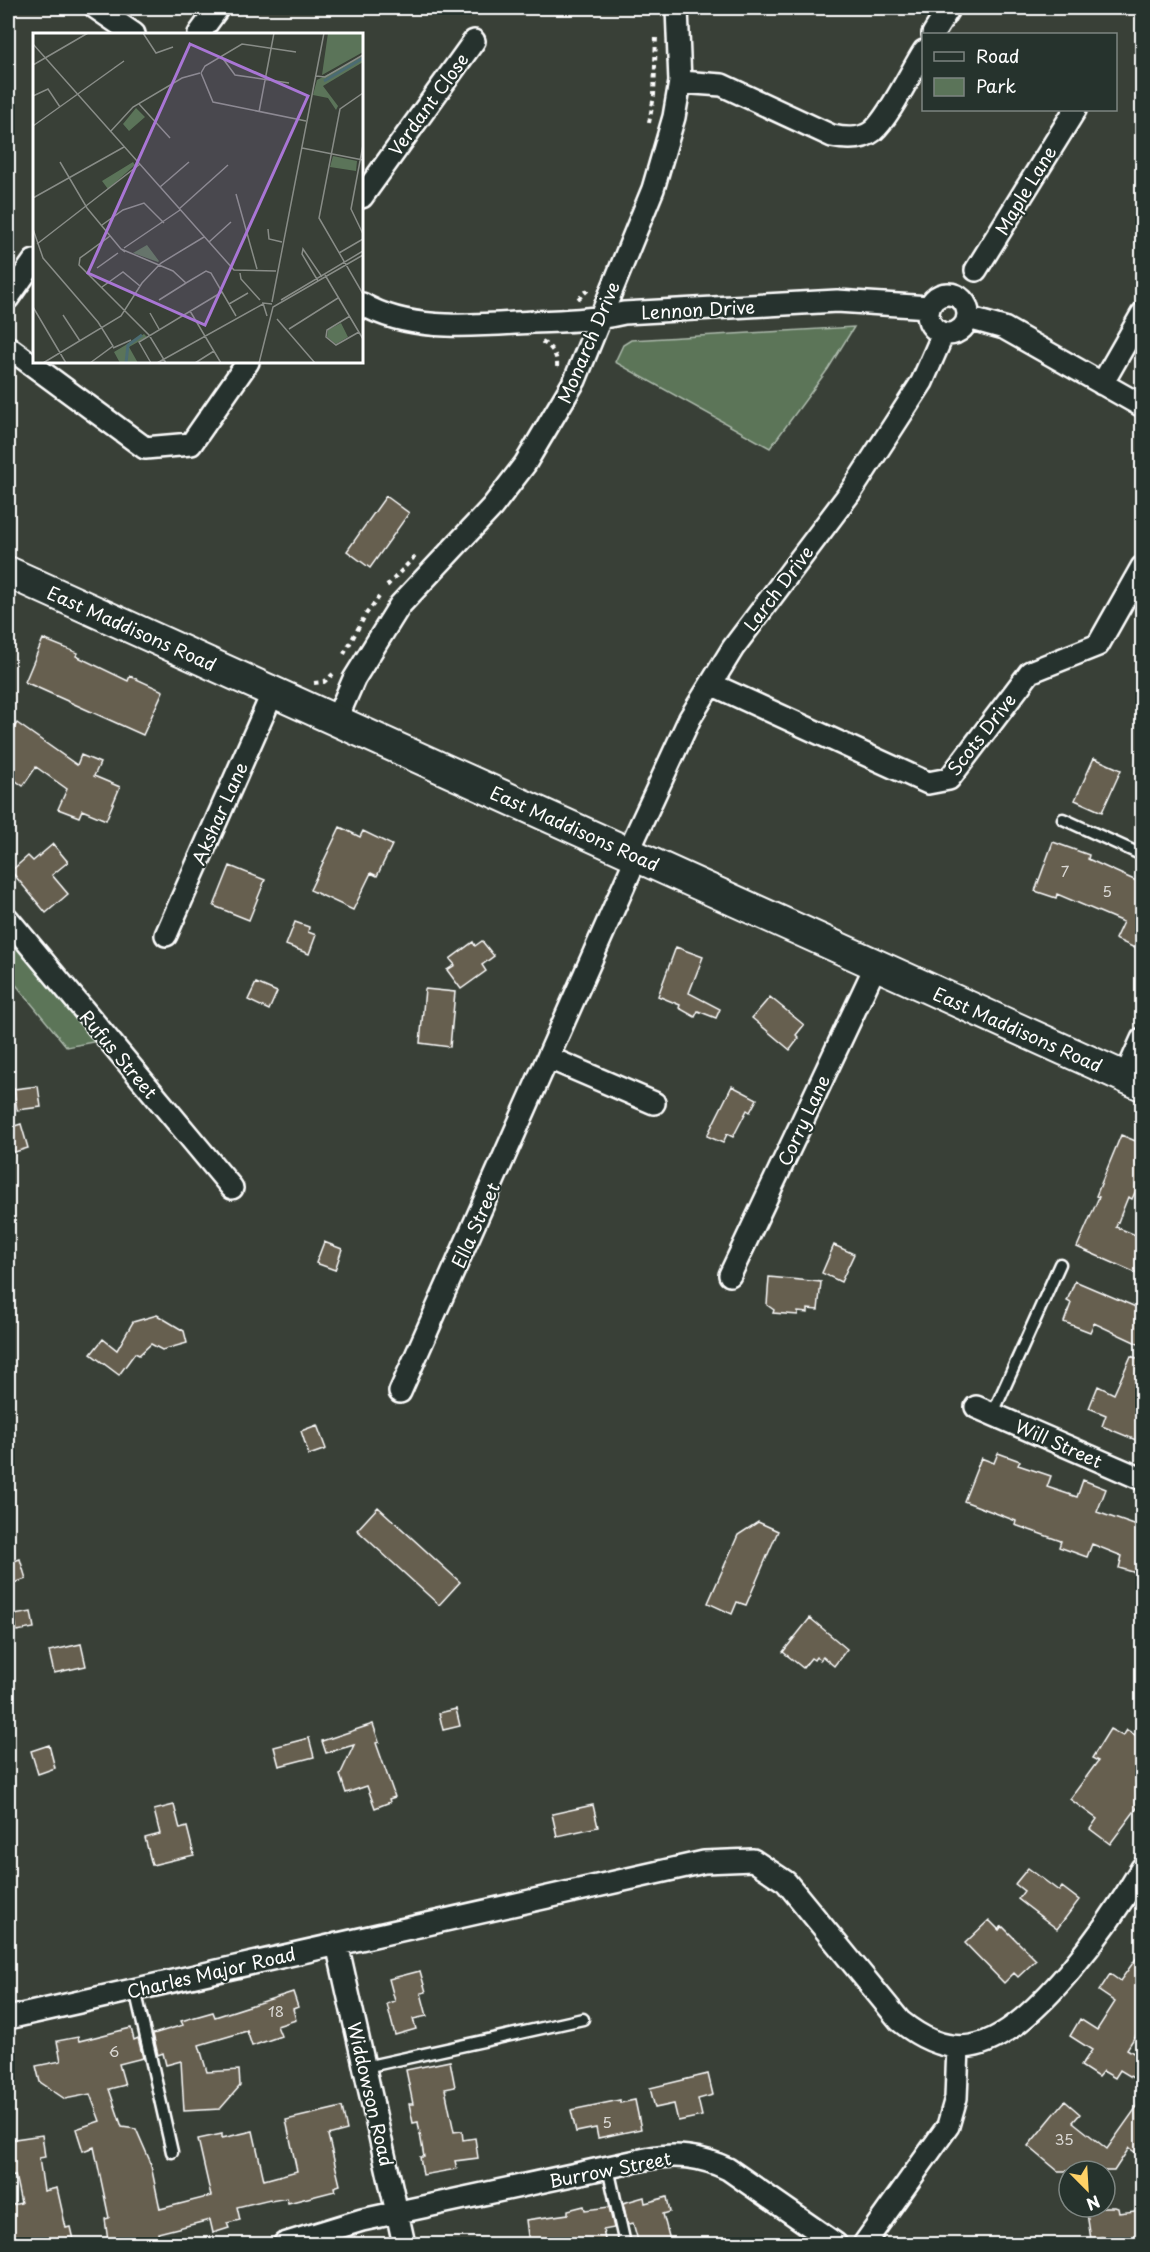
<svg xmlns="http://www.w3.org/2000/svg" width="1150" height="2252" viewBox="0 0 1150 2252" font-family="'Playpen Sans',sans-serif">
<rect width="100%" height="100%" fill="#394037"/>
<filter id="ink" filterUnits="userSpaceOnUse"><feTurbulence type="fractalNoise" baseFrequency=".0167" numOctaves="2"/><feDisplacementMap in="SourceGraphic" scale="12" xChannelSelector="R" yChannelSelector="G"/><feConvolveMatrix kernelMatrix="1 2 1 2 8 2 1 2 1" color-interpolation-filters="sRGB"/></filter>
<g filter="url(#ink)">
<path fill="#5b7459" stroke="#adbaac" stroke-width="1.5" d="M 854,327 L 828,369 L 770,448 L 615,362 L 623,345 L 631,340 Z
M 8,932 L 98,1041 L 67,1047 L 8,975 Z"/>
<path fill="#665e4f" stroke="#fff" stroke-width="1.5" d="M 386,496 L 409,513 L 370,568 L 347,551 Z
M 43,639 L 78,653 L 76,656 L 128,681 L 130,676 L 163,691 L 143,735 L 25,682 Z
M 17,723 L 77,765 L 81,755 L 100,763 L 94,776 L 120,787 L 106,820 L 82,810 L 79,817 L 58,809 L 67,789 L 36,767 L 23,786 L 8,775 L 8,736 Z
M 1094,758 L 1121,770 L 1102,812 L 1075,800 Z
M 340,827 L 360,837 L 363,831 L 392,845 L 377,876 L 371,873 L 353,910 L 310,890 Z
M 1053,842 L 1089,855 L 1088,859 L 1143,884 L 1143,936 L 1137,949 L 1115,939 L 1123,922 L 1057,894 L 1056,898 L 1035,891 Z
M 53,844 L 68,862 L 52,875 L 68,894 L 46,913 L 11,871 L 28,856 L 33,861 Z
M 230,866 L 265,880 L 249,920 L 214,906 Z
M 295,922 L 309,927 L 308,932 L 316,935 L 309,954 L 286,945 Z
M 482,941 L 494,956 L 482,965 L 486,971 L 461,989 L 447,970 L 455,965 L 450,959 L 473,942 L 475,946 Z
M 676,947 L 703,957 L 689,993 L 720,1009 L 716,1018 L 698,1011 L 695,1017 L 679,1008 L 680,1005 L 658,996 Z
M 256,983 L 277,992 L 269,1010 L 248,1000 Z
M 425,989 L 455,992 L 450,1047 L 420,1043 Z
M 770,997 L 804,1025 L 796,1035 L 799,1038 L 790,1050 L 752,1018 Z
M 38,1086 L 41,1107 L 17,1110 L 14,1089 Z
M 732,1086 L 757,1099 L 750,1112 L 747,1110 L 733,1137 L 727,1134 L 723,1143 L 707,1136 Z
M 21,1124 L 28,1148 L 8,1154 L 8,1128 Z
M 1121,1135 L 1143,1144 L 1143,1175 L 1132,1199 L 1128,1197 L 1116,1227 L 1143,1238 L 1143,1276 L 1077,1247 L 1099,1197 L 1096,1196 Z
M 324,1242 L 342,1249 L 335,1270 L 316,1263 Z
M 834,1245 L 854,1254 L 841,1282 L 822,1273 Z
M 769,1277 L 821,1282 L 818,1310 L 808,1309 L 808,1313 L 798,1312 L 798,1315 L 773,1313 L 774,1310 L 767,1305 Z
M 1075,1281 L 1143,1310 L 1143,1346 L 1094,1323 L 1090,1332 L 1064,1322 L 1071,1303 L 1067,1301 Z
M 157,1315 L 184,1331 L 187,1343 L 162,1350 L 151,1344 L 139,1355 L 135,1353 L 119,1375 L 91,1354 L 103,1339 L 117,1350 L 133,1322 Z
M 1131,1356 L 1143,1361 L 1143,1443 L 1102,1426 L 1106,1415 L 1089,1408 L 1098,1386 L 1114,1394 Z
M 317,1425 L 326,1449 L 309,1455 L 301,1431 Z
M 998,1453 L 1020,1461 L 1018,1465 L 1051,1476 L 1047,1487 L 1077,1497 L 1083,1480 L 1106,1489 L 1097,1512 L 1143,1528 L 1143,1575 L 1119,1568 L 1122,1556 L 1092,1544 L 1087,1557 L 1059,1547 L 1061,1541 L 1015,1525 L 1016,1521 L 964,1501 L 981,1458 L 994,1463 Z
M 378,1507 L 460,1582 L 439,1605 L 357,1530 Z
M 758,1522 L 778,1531 L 746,1605 L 737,1602 L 732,1614 L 708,1603 L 738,1535 Z
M 20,1559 L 26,1579 L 11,1584 L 8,1563 Z
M 31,1612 L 34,1628 L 17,1631 L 14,1615 Z
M 810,1618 L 847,1649 L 834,1666 L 823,1657 L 820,1660 L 816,1657 L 814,1660 L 811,1658 L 803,1668 L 783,1652 Z
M 81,1644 L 86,1666 L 54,1673 L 49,1651 Z
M 456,1709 L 460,1726 L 443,1730 L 439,1713 Z
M 373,1724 L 379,1742 L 376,1743 L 395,1797 L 389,1799 L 390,1802 L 375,1808 L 367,1786 L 346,1793 L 340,1775 L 354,1745 L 326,1753 L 322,1741 Z
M 1110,1729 L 1123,1736 L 1127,1730 L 1143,1740 L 1143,1800 L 1110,1844 L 1090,1829 L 1097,1819 L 1070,1799 L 1098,1761 L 1092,1758 Z
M 309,1738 L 314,1757 L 279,1766 L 274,1747 Z
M 49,1745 L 55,1768 L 38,1774 L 31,1751 Z
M 174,1805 L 180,1829 L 187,1827 L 194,1855 L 152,1865 L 145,1838 L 160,1834 L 154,1810 Z
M 593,1805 L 598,1827 L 557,1836 L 552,1814 Z
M 1028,1868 L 1059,1891 L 1062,1887 L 1079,1900 L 1057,1929 L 1018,1899 L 1024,1891 L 1015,1884 Z
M 989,1920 L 999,1930 L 1002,1926 L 1036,1960 L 1018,1977 L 1014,1973 L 1004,1983 L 965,1943 Z
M 1143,1949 L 1143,2024 L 1127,2049 L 1143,2059 L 1143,2084 L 1120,2070 L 1115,2078 L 1103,2071 L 1098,2077 L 1081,2066 L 1092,2050 L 1070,2036 L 1080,2019 L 1097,2030 L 1115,2002 L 1099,1991 L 1110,1974 L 1120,1981 Z
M 420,1971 L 426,1992 L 421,1993 L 427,2016 L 413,2019 L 416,2029 L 395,2035 L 387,2004 L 395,2001 L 389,1979 Z
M 293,1992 L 298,2007 L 293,2009 L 296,2020 L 277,2026 L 281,2036 L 252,2046 L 247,2031 L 199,2045 L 207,2072 L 239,2070 L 240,2086 L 220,2109 L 184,2111 L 181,2061 L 166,2065 L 163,2053 L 158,2055 L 153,2034 L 183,2025 L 181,2021 L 213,2012 L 215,2017 Z
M 131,2028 L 134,2040 L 138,2038 L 143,2058 L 119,2064 L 125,2085 L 109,2089 L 122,2127 L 136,2129 L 150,2161 L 160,2209 L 211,2196 L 198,2139 L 222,2134 L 222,2138 L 253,2131 L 264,2180 L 297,2171 L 286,2120 L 342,2107 L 347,2130 L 328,2135 L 340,2185 L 334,2187 L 335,2191 L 288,2203 L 287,2198 L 271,2201 L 270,2199 L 237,2207 L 240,2220 L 227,2223 L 229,2228 L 213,2233 L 210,2220 L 158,2233 L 160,2244 L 118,2244 L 117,2240 L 108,2241 L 105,2219 L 109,2218 L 94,2147 L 83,2151 L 76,2129 L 100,2121 L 90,2094 L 65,2099 L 40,2082 L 36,2066 L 61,2061 L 57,2041 L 78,2037 L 79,2041 Z
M 450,2061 L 455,2087 L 445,2089 L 454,2132 L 462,2131 L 463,2140 L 475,2138 L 478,2158 L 455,2161 L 457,2169 L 423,2175 L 420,2157 L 424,2157 L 418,2122 L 413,2123 L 409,2104 L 413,2104 L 406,2070 Z
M 708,2074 L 713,2095 L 698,2099 L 702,2116 L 678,2121 L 674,2104 L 655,2108 L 650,2088 Z
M 1143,2098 L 1143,2158 L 1129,2148 L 1114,2171 L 1058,2171 L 1028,2146 L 1065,2101 L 1080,2114 L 1073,2122 L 1107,2149 Z
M 620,2100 L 620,2103 L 635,2100 L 641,2129 L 598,2138 L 596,2128 L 576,2132 L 571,2110 Z
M 42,2135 L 45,2157 L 39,2158 L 44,2191 L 57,2188 L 66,2228 L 70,2227 L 74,2244 L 13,2244 L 8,2206 L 21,2203 L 15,2175 L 12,2176 L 8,2158 L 8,2140 Z
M 644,2197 L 645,2203 L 667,2197 L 670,2212 L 663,2214 L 671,2244 L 639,2244 L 633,2223 L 628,2224 L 623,2203 Z
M 584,2206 L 585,2210 L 609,2207 L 614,2228 L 603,2230 L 606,2244 L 529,2244 L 526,2220 L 568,2214 L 568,2210 Z
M 1086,2207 L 1115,2207 L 1118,2208 L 1119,2213 L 1143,2210 L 1143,2244 L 1103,2244 L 1102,2237 L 1091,2239 Z"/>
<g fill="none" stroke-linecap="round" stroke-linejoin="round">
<g stroke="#fff" stroke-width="15">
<path id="lane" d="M 1063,819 L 1142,855
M 993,1413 L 1060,1264
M 135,1989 L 172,2152
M 365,2067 L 583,2019
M 608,2168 L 625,2244"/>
</g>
<g stroke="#fff" stroke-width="26">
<path id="street" d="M 96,8 L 134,34
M 199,34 L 218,8
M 933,34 L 949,8
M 680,82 L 722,85 L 832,136 C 846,139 862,140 873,131 C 890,116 911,71 924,51
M 362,197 L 474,41
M 976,270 L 1075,110
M928 314a20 20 0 1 1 40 0a20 20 0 1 1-40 0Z
M 8,298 L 34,261
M 362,304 C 411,333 478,325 533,322 C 564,321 594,320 624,313 L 837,301 L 929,307
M 968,318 L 1004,328 L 1142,406
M 8,347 L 145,448 L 191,444 L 248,362
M 1102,384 L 1142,314
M 711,684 L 928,783 L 949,779 L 1030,672 L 1098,645 L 1142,567
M 336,720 L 354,679 L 400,605 L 492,507 L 525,464 L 575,380 L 653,189 L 674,117 L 680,82 L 677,8
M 628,852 L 690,718 L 733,648 L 852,490 L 922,382 L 943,334
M 8,919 L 232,1188
M 166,935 L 273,692
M 549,1058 L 654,1103
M 1125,1077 L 1142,1039
M 730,1275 L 876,965
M 400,1392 L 637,856
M 976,1407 L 1142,1479
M 337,1944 L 404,2244
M 8,2018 L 704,1862 L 753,1860 L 786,1882 L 900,2021 C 921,2038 944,2050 971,2046 C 1032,2037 1113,1918 1142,1868
M 284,2244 L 362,2220 L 646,2159 C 676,2153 701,2156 728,2169 L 836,2244
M 864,2244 L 948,2126 L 956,2098 L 958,2047"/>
</g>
<g stroke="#fff" stroke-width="34">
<path id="secondary" d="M 8,572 L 1142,1085"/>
</g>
<path stroke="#fff" stroke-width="4" stroke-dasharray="4.5 4.5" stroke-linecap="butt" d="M 649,123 L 654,96 L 656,35
M 578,299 L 590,288
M 542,342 C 552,347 558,356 557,367
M 387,586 L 417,554
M 344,654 L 366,614 L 379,597
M 314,683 L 324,682 L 333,674"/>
<use href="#lane" stroke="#26332d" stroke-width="10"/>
<use href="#street" stroke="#26332d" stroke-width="21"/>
<use href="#secondary" stroke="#26332d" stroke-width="30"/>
</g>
</g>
<g text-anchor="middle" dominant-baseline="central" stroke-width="4.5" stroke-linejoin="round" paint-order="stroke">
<g font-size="15" fill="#d9d7d3">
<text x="1065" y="870">7</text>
<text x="1107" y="890">5</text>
<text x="276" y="2010">18</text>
<text x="114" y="2050">6</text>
<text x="607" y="2121">5</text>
<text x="1064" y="2138">35</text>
</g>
<g font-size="18" fill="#fff" stroke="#26332d">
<text transform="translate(428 104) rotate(-54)">Verdant Close</text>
<text transform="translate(1025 190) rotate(-59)">Maple Lane</text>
<text transform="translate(698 309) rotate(-3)">Lennon Drive</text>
<text transform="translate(588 342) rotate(-67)">Monarch Drive</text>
<text transform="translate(778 588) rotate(-53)">Larch Drive</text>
<text transform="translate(132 628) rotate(24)">East Maddisons Road</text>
<text transform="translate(981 734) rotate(-52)">Scots Drive</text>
<text transform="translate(219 813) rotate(-66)">Akshar Lane</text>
<text transform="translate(575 828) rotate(24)">East Maddisons Road</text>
<text transform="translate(1018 1029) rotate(24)">East Maddisons Road</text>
<text transform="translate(119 1054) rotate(50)">Rufus Street</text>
<text transform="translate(803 1120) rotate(-65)">Corry Lane</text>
<text transform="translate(475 1225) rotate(-66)">Ella Street</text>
<text transform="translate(1059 1443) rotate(24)">Will Street</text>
<text transform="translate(211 1972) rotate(-13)">Charles Major Road</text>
<text transform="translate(371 2094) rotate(77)">Widdowson Road</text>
<text transform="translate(610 2169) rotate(-11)">Burrow Street</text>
</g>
</g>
<g transform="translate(33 33)">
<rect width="330" height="330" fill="#394037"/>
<path d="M 295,0 L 330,0 L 330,19 L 289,42 ZM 330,23 L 330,29 L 290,53 L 305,73 L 303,77 L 295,65 L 280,62 L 284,47 ZM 103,75 L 112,84 L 96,98 L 90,91 ZM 300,123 L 324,128 L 323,138 L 297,134 ZM 100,129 L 102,132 L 75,156 L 69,148 ZM 114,212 L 126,228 L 125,229 L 100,220 ZM 308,290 L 315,304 L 303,311 L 294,304 L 295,297 ZM 111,301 L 114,304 L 96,314 L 105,330 L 87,330 L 81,319 Z" fill="#5b7459"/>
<path fill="none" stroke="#4b6b72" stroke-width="3" d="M 291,48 L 330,25M 93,330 L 95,312 L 109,302"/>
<path fill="none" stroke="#888c87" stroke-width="1.5" d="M 110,0 L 123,20 L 140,14M 0,11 L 201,237 L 243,238M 188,23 L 202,42 L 256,50M 0,32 L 55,0M 168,40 L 180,69 L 273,88M 168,40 L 172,33 L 209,11 L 263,19M 283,43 L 292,44 L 330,22M 330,60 L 307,76 L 286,185 L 330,261M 0,63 L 15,56 L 27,74M 106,71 L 137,105M 226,79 L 241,0M 0,93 L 91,28 L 81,35M 77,99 L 100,74 L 149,45 L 167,40M 330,112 L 318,176 L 330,201M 269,115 L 330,127M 27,129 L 54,175 L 88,216M 127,154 L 156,129M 203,161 L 224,236M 0,165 L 91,114M 146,176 L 195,132M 69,192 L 90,177 L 111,170 L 131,190M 0,196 L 10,225 L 65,289 L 80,313 L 57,330M 235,196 L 236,206 L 249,209M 77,203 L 47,225 L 46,232 L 116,302 L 133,330M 176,209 L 198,189M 4,211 L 107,131M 91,215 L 147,177M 92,219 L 88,216 L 140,238 L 153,250 L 173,238 L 178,240 L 203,283M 306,220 L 330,206M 64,235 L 85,220M 207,240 L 208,246 L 227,267M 292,242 L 330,306M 285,248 L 269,221 L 270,216 L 289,244M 69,254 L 90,239 L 107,253M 126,267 L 153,250M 248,267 L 330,218M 239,269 L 291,0M 196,271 L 215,260M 0,274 L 33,330M 157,278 L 188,330M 117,280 L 126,296M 30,282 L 47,308M 234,283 L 230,270 L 239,271M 317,283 L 294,297 L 293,304 L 303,312 L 326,299M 244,286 L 282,330M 256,296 L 305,265M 80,315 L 98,307M 10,330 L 88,283 L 109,250 L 128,230 L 171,204M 118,330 L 106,309 L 189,259M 124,330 L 230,271M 162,330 L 181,318M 226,330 L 240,274 L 330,222"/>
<path fill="#a976d5" fill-opacity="0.15" stroke="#a976d5" stroke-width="3" d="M 157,11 L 275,63 L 172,292 L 55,240 Z"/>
<rect width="330" height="330" fill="none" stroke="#fff" stroke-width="3"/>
</g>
<rect width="1150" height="2252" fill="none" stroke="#26332d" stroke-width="30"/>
<rect x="15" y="15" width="1120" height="2222" fill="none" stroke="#fff" stroke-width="2" filter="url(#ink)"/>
<rect x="922" y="33" width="195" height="78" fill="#26332d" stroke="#7d8581" stroke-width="1.5"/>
<rect x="934" y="52" width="30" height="9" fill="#26332d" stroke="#7d8581" stroke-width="1.5"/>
<text x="976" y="63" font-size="18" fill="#ffffff">Road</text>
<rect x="934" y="78" width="30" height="18" fill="#5b7459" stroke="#7d8581" stroke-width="1.5"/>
<text x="976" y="93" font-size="18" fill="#ffffff">Park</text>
<g transform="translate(1087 2189) rotate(156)"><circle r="28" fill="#26332d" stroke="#7d8581" stroke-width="1.5"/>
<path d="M0-4.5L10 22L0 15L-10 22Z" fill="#ffd166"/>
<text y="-9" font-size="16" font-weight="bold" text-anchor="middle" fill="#ffffff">N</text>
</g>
</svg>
